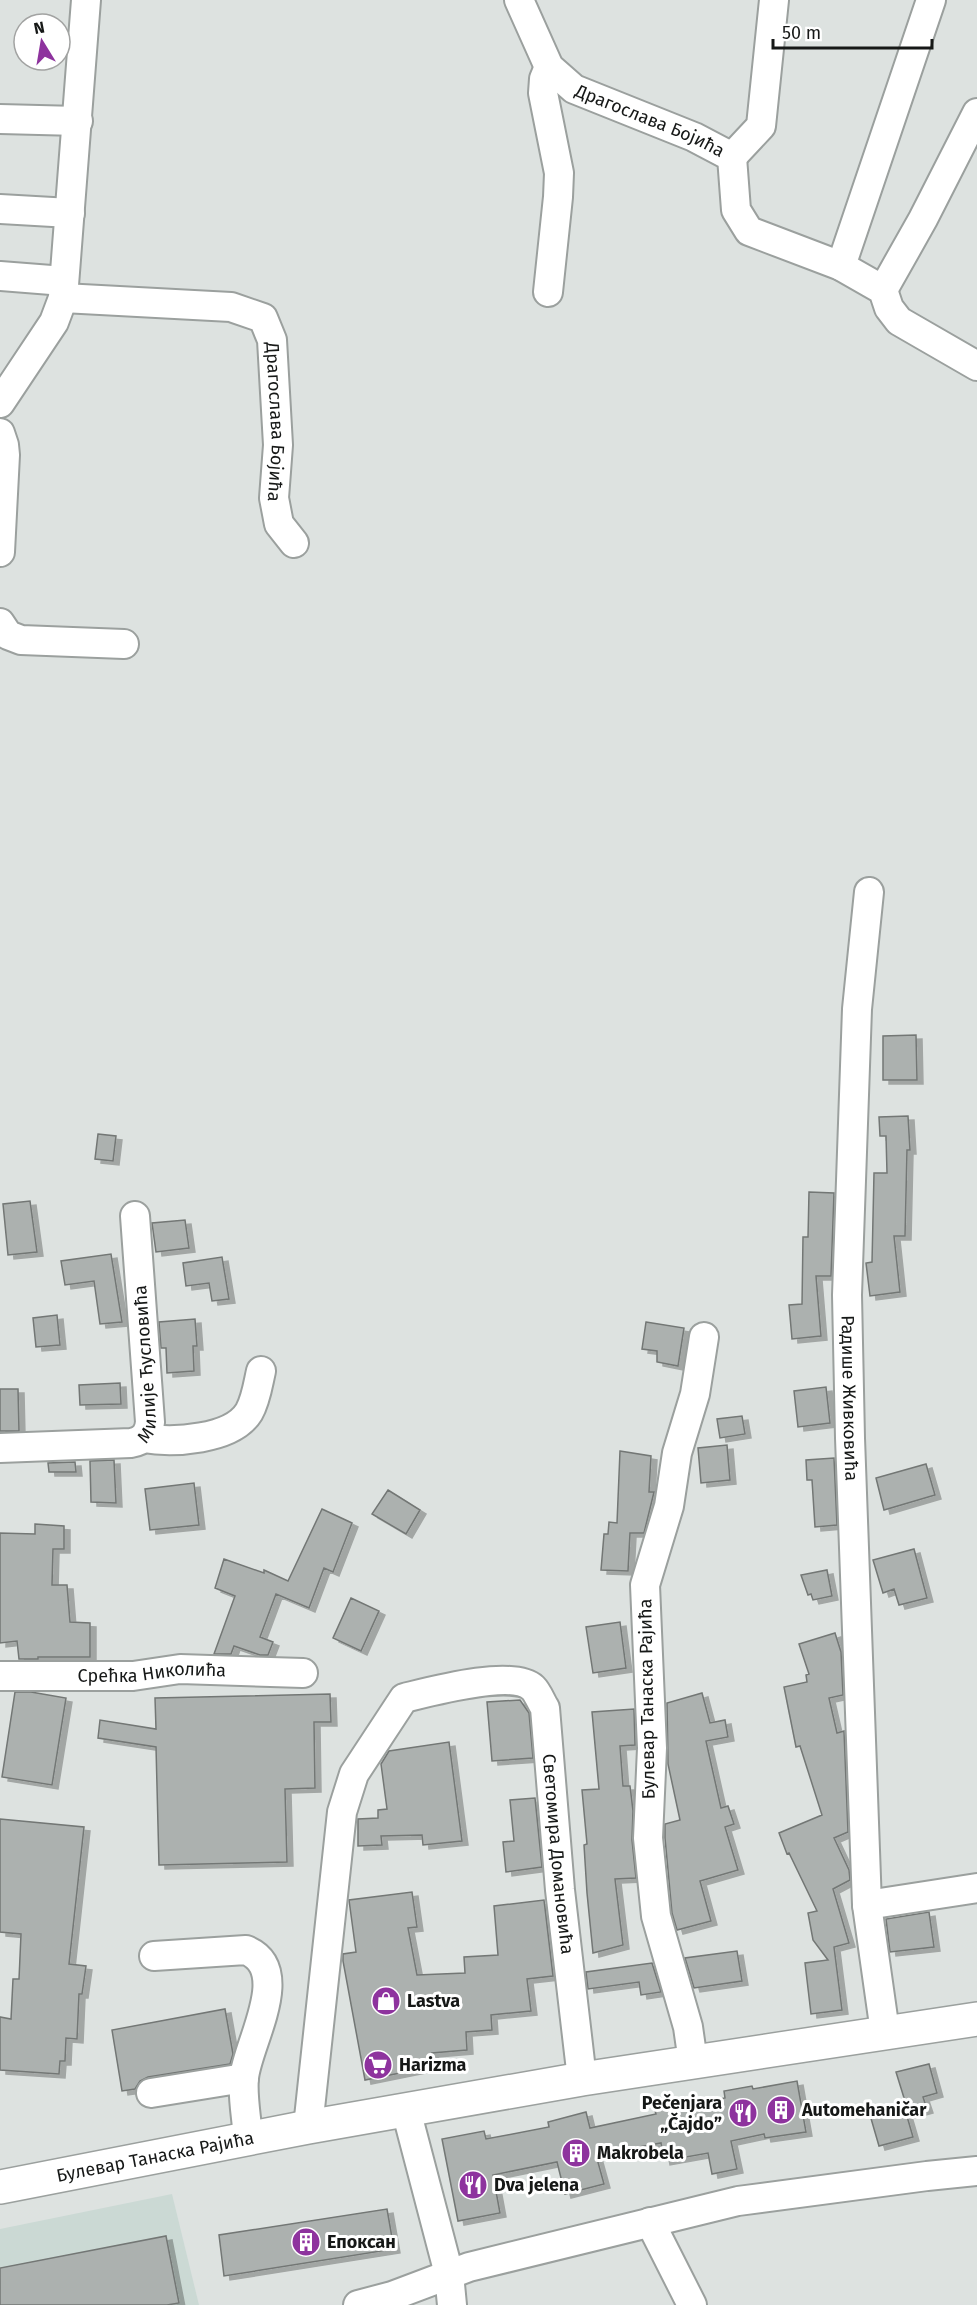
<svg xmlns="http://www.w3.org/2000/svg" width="977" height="2305" viewBox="0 0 977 2305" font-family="'Fira Sans',sans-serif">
<defs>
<filter id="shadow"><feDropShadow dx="6" dy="4" stdDeviation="0" flood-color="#0004"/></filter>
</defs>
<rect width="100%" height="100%" fill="#dde2e0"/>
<path fill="#cbd9d4" d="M 172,2194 L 199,2305 L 0,2305 L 0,2229 Z"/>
<path fill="#acb1af" stroke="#737775" stroke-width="1.5" filter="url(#shadow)" d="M 916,1035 L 917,1080 L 883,1080 L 883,1036 Z
M 908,1116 L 910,1150 L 907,1150 L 905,1236 L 894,1236 L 900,1292 L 870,1296 L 866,1263 L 872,1262 L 874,1173 L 887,1173 L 886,1136 L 880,1136 L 879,1117 Z
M 98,1134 L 116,1136 L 113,1161 L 95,1159 Z
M 809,1192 L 834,1193 L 831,1276 L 816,1276 L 821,1336 L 792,1339 L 789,1305 L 802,1304 L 803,1237 L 808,1237 Z
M 30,1201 L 37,1252 L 8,1255 L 3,1204 Z
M 185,1220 L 189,1248 L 156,1252 L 152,1223 Z
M 111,1254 L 122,1322 L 100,1324 L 94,1281 L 65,1285 L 61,1261 Z
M 222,1257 L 229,1299 L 212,1301 L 209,1283 L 186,1286 L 183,1263 Z
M 57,1315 L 60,1345 L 36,1347 L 33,1318 Z
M 195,1319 L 197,1346 L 193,1346 L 194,1371 L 167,1373 L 166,1348 L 161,1348 L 159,1322 Z
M 646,1322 L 684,1328 L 678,1366 L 657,1362 L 657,1351 L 642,1349 Z
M 120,1383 L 121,1404 L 80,1405 L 79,1385 Z
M 826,1387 L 830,1423 L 798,1427 L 794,1391 Z
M 0,1389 L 18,1389 L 19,1431 L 0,1431 Z
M 742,1416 L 745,1434 L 720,1438 L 717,1419 Z
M 727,1445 L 730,1480 L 701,1483 L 698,1448 Z
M 620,1451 L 651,1456 L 649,1492 L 654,1492 L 644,1533 L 630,1533 L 628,1571 L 601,1570 L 604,1534 L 608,1534 L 609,1522 L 617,1523 Z
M 834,1458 L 837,1525 L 815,1527 L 812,1480 L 807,1480 L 806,1460 Z
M 114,1460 L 116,1503 L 91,1502 L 90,1461 Z
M 75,1462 L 76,1472 L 49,1472 L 48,1463 Z
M 926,1464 L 935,1495 L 884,1510 L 876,1478 Z
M 194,1483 L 199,1525 L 150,1530 L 145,1489 Z
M 388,1490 L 420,1510 L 406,1534 L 372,1514 Z
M 322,1509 L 352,1523 L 333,1572 L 324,1568 L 309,1608 L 276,1594 L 260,1637 L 273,1642 L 268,1655 L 260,1655 L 234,1646 L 231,1654 L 214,1654 L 235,1596 L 215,1588 L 224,1559 L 264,1573 L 264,1570 L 288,1581 Z
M 35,1524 L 64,1526 L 64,1549 L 53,1549 L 52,1585 L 67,1585 L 70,1622 L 90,1623 L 90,1657 L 38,1657 L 38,1659 L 19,1659 L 17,1641 L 0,1643 L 0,1533 L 35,1534 Z
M 914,1549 L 927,1598 L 899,1605 L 894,1589 L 883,1593 L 873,1560 Z
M 827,1570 L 832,1596 L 813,1600 L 811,1594 L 808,1595 L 801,1575 Z
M 351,1598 L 379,1611 L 361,1651 L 333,1638 Z
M 620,1622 L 626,1668 L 593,1673 L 586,1627 Z
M 835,1633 L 841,1652 L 843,1695 L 829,1698 L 837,1733 L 844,1731 L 848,1832 L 834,1838 L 849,1870 L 850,1880 L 833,1889 L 849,1943 L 834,1947 L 842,2010 L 811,2014 L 805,1963 L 828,1960 L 813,1940 L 808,1913 L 817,1911 L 789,1853 L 787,1854 L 779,1833 L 822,1815 L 800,1746 L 796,1747 L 784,1687 L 807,1682 L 806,1675 L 809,1674 L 799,1644 Z
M 15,1692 L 31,1692 L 66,1698 L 52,1785 L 2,1777 Z
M 702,1693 L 710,1723 L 725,1720 L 728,1737 L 706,1741 L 721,1808 L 728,1806 L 734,1824 L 725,1827 L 738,1870 L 700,1881 L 711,1921 L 677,1930 L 672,1913 L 665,1838 L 665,1824 L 680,1820 L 668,1764 L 667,1703 Z
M 330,1694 L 331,1722 L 314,1722 L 315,1788 L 285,1789 L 287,1862 L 159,1865 L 156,1747 L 98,1738 L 100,1720 L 156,1729 L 155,1698 Z
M 520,1700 L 529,1713 L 533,1758 L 492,1761 L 487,1702 Z
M 634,1709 L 635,1745 L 620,1746 L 623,1786 L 630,1786 L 633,1811 L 632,1840 L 636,1878 L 615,1879 L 623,1945 L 593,1953 L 587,1893 L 584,1845 L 587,1844 L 582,1790 L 599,1789 L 592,1712 Z
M 449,1742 L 462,1841 L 423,1845 L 422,1835 L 381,1836 L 382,1845 L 358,1846 L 358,1819 L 378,1818 L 378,1810 L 387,1809 L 381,1764 L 389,1751 Z
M 535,1798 L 542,1867 L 506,1872 L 503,1842 L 514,1841 L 510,1800 Z
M 0,1819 L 84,1827 L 69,1964 L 86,1966 L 82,1994 L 79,1994 L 77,2039 L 66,2038 L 65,2061 L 60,2061 L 59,2074 L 0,2070 L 0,2017 L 11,2019 L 13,1979 L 19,1979 L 21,1934 L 0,1932 Z
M 412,1892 L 417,1927 L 408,1928 L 417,1975 L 465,1973 L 464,1957 L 498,1955 L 494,1906 L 544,1900 L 553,1976 L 527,1979 L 531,2011 L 491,2015 L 492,2030 L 466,2032 L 467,2050 L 432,2053 L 435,2066 L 365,2080 L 343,1961 L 343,1954 L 356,1952 L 349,1900 Z
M 929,1912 L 934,1947 L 890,1952 L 886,1919 Z
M 737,1951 L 742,1981 L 694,1988 L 685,1958 Z
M 652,1963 L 661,1992 L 641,1995 L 639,1982 L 588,1989 L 586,1972 Z
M 225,2009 L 233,2054 L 230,2064 L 148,2077 L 140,2081 L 135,2089 L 122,2091 L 112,2030 Z
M 929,2064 L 937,2093 L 923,2097 L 927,2109 L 909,2114 L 896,2072 Z
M 797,2081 L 806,2132 L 765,2138 L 764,2134 L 731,2141 L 737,2169 L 712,2174 L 708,2153 L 664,2161 L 661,2143 L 596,2155 L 604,2184 L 565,2194 L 557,2162 L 493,2175 L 500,2213 L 458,2221 L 442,2139 L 484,2131 L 486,2139 L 549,2127 L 548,2122 L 586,2112 L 590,2128 L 656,2114 L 655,2111 L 725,2098 L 724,2091 L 752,2086 L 753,2089 Z
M 904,2106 L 913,2137 L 879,2146 L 870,2115 Z
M 387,2209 L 394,2249 L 224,2276 L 219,2235 Z
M 166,2236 L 179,2303 L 167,2305 L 0,2305 L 0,2268 Z"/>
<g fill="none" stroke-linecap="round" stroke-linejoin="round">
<g stroke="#9ba09e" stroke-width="32">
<g id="minor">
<path id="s1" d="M 519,0 L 549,67 L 574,89 L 694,137 L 732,157 L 736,210 L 749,231 L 841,266 L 883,290 L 889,308 L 899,321 L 977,366"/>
<path d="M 0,119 L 78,121"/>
<path d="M 732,157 L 761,126 L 774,0"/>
<path d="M 0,209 L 70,213"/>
<path d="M 841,266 L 931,0"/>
<path d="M 0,276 L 64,281"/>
<path d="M 883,290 L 923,219 L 977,113"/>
<path d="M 548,292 L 558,197 L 559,173 L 543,93 L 544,79 L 549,67"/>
<path id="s2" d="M 63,298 L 231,307 L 263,318 L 272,340 L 278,445 L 274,498 L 279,524 L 294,543"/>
<path d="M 0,403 L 54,322 L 63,298 L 86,0"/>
<path d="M 0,433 L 4,445 L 5,455 L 0,552"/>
<path d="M 0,623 L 8,635 L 21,640 L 124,644"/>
<path id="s3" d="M 869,892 L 857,1009 L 847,1295 L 850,1438 L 867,1905 L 885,2032"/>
<path d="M 143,1438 C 173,1443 232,1440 249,1412 C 256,1400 258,1384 261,1371"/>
<path id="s4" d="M 0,1448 L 131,1443 C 143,1441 149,1434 150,1422 L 135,1216"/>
<path id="s5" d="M 0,1676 L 133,1676 L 180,1669 L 303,1673"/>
<path d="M 867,1905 L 977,1888"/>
<path d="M 154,1956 L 246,1950 C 294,1970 247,2044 244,2078 C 242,2096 247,2120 248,2139"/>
<path d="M 693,2062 L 688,2027 L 656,1916 L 648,1838 L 652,1748 L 645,1585 L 669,1506 L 677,1453 L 695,1394 L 704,1337"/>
<path d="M 151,2093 L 244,2078"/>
<path d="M 406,2110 L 449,2274 L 452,2305"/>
<path id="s6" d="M 308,2127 L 342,1812 L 354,1774 L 404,1698 C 429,1692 513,1669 533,1688 C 538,1693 541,1702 545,1708 L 560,1890 L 582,2079"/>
<path d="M 650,2222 L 692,2305"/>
<path d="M 358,2305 L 392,2296 L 469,2267 L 738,2201 L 927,2176 L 977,2171"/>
</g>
</g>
<g stroke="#9ba09e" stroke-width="36">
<g id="major">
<path id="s7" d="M 0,2187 L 308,2127 L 582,2079 L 977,2019"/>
</g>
</g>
<use href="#minor" stroke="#fff" stroke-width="28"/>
<use href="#major" stroke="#fff" stroke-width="33"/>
</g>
<defs>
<g id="shop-disc" transform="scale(1.5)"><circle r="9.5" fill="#8e339e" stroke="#fff"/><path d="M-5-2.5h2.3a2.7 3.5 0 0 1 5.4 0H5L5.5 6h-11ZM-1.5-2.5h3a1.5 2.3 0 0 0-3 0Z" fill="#fff"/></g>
<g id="supermarket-disc" transform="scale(1.5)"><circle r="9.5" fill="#8e339e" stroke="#fff"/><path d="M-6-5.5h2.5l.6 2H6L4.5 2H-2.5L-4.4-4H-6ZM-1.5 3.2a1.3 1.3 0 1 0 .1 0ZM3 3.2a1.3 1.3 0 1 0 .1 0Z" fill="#fff"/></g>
<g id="building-disc" transform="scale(1.5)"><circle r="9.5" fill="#8e339e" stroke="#fff"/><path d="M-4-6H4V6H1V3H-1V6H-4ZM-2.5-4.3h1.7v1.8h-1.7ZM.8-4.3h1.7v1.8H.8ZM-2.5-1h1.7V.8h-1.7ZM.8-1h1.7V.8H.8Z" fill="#fff"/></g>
<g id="restaurant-disc" transform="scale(1.5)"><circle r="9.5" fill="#8e339e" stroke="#fff"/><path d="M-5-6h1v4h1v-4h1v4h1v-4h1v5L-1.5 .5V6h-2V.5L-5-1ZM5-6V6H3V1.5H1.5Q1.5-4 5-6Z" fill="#fff"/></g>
</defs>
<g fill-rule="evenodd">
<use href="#shop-disc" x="386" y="2001"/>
<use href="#supermarket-disc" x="378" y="2065"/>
<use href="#building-disc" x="781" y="2110"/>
<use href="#restaurant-disc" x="743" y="2113"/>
<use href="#building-disc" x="576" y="2153"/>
<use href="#restaurant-disc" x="473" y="2185"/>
<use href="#building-disc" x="306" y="2242"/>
</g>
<g text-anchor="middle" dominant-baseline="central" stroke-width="6" stroke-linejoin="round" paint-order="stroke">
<g font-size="18" fill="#161817" stroke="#fff">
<text stroke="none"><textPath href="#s1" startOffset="189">Драгослава Бојића</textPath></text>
<text stroke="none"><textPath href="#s2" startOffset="308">Драгослава Бојића</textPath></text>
<text stroke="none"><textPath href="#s4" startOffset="220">Милије Ћусловића</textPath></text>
<text stroke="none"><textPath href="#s3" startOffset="507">Радише Живковића</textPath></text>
<text stroke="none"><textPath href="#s5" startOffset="152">Срећка Николића</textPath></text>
<text transform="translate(647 1699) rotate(-91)">Булевар Танаска Рајића</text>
<text stroke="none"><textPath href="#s6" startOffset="750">Светомира Домановића</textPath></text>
<text stroke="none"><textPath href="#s7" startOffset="158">Булевар Танаска Рајића</textPath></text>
</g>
<g font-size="18" font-weight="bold" fill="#161817" stroke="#fff" text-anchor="start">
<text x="407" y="2001">Lastva</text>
<text x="399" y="2065">Harizma</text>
<text x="722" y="2103" text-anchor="end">Pečenjara<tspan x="722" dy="21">„Čajdo”</tspan></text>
<text x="802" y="2110">Automehaničar</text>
<text x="597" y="2153">Makrobela</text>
<text x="494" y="2185">Dva jelena</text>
<text x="327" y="2242">Епоксан</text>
</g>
</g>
<g transform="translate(42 42) rotate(349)"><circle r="28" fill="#ffffff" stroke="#a2a3a2" stroke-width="1.5"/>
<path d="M0-4.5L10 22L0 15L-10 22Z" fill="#8e339e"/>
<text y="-9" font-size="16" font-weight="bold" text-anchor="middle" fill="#161817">N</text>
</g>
<path d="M773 39v9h159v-9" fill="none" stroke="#161817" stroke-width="3"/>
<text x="782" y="39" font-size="18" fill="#161817" stroke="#ffffff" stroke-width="4.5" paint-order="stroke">50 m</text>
</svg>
